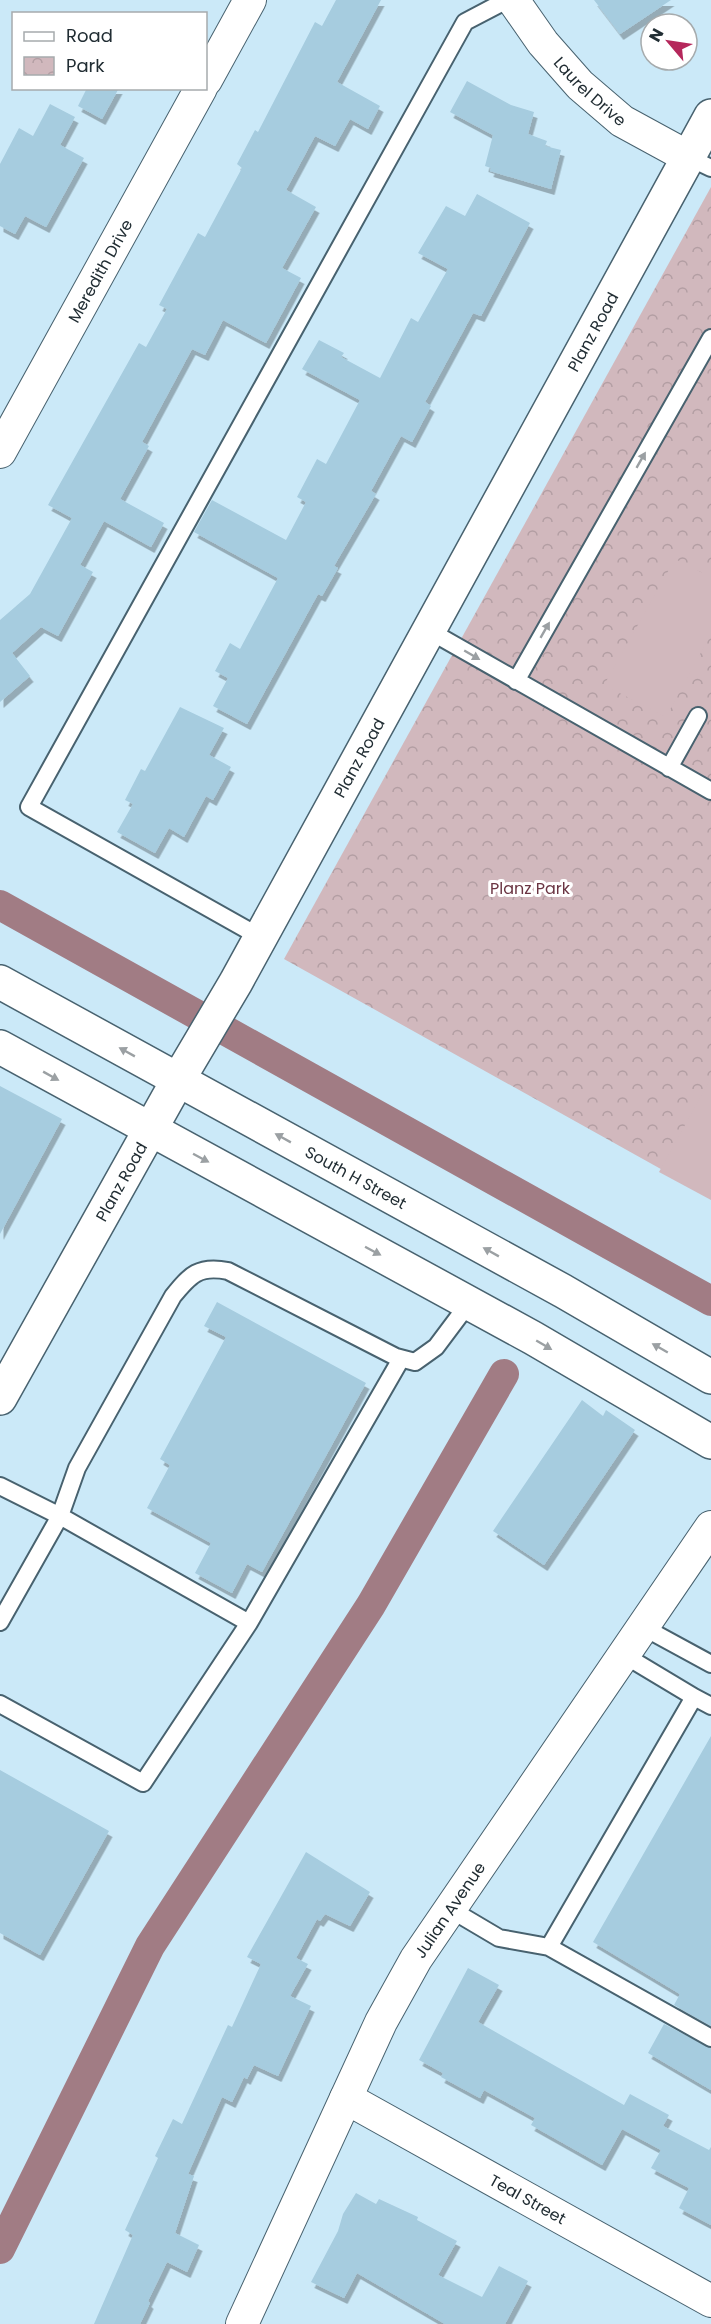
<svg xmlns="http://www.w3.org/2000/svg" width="711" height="2324" viewBox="0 0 711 2324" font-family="Poppins,sans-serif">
<defs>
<pattern id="park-crowns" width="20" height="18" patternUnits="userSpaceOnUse" patternTransform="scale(1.5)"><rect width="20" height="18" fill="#d1b8bd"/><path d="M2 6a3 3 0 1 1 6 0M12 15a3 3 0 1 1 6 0" fill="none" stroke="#b39ea3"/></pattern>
<filter id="shadow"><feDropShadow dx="3.5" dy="6" stdDeviation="0" flood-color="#0004"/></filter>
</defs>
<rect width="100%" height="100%" fill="#cbe9f8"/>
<path fill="url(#park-crowns)" d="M 711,187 L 711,1197 L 284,959 Z"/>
<path fill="#d1b8bd" d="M 675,559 L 711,577 L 711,634 L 666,717 L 604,685 Z
M 711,1078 L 711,1200 L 659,1172 Z"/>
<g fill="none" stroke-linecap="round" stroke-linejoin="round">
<path stroke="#a17c84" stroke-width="30" d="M 0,905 L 711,1301
M 0,2249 L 150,1946 L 371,1605 L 504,1374"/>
</g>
<path fill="#a6ccdf" filter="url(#shadow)" d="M 336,0 L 381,0 L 337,82 L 380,106 L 368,129 L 350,119 L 335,146 L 315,136 L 286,190 L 316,207 L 282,268 L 301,278 L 266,343 L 223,320 L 205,355 L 192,349 L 142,442 L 149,446 L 120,499 L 164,523 L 151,547 L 104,521 L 80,565 L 93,572 L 58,636 L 41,627 L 12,653 L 30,676 L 0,702 L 0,620 L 30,594 L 72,518 L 48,505 L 139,343 L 146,347 L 167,309 L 159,305 L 198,233 L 205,237 L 242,168 L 237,164 L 255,130 L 258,132 L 315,22 L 322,26 Z
M 594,0 L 671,0 L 620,34 Z
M 467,81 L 511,105 L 534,112 L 528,134 L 547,141 L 545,146 L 561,150 L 551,189 L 490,171 L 491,168 L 485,166 L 493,135 L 450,112 Z
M 87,88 L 119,88 L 102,119 L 78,106 Z
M 50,104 L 75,117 L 60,145 L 84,158 L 46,227 L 25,216 L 15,234 L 0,226 L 0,164 L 19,128 L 33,136 Z
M 477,194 L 530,223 L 481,316 L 473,313 L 425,402 L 431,406 L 412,442 L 401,436 L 371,491 L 376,494 L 334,566 L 338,568 L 322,596 L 318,594 L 247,724 L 213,706 L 228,678 L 215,671 L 230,643 L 240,649 L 278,578 L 194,532 L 212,500 L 286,540 L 306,502 L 297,497 L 317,459 L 326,464 L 360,400 L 302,369 L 319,340 L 344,353 L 341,357 L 380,378 L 411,318 L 418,322 L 448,269 L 418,253 L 446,206 L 465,216 Z
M 180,707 L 224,728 L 209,755 L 231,767 L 213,800 L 206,796 L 184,837 L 169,828 L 155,853 L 117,832 L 133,804 L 125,800 L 141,769 L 145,771 Z
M 0,1086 L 62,1119 L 0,1234 Z
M 217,1302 L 366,1383 L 262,1572 L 247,1564 L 232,1593 L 195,1573 L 211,1543 L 147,1508 L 170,1465 L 160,1459 L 226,1337 L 204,1326 Z
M 582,1400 L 603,1416 L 606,1410 L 635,1430 L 544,1565 L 493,1531 Z
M 711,1736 L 711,2026 L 674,2005 L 680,1994 L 593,1942 Z
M 0,1770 L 109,1831 L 40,1955 L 0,1933 Z
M 306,1852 L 370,1892 L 350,1926 L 325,1914 L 320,1921 L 317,1919 L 296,1958 L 308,1964 L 290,1996 L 311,2006 L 278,2076 L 254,2065 L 247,2079 L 244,2077 L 232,2102 L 222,2097 L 188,2174 L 194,2176 L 175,2233 L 199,2245 L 187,2272 L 167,2262 L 148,2301 L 150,2303 L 140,2324 L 94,2324 L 133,2235 L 125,2230 L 158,2158 L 155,2156 L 173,2119 L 182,2124 L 228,2025 L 232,2027 L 261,1964 L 247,1957 Z
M 468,1968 L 499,1985 L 478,2022 L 624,2105 L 630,2094 L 669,2115 L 663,2126 L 709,2150 L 711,2147 L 711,2225 L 679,2208 L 689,2188 L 651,2168 L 661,2150 L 622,2129 L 602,2165 L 531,2125 L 535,2118 L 484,2090 L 480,2098 L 441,2077 L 443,2073 L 419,2060 Z
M 664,2024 L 711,2048 L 711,2090 L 648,2053 Z
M 356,2193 L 376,2204 L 379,2199 L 418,2217 L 417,2220 L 457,2241 L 438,2275 L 482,2297 L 499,2266 L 528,2281 L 505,2324 L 445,2324 L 357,2273 L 344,2298 L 311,2282 L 338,2231 L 343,2214 Z"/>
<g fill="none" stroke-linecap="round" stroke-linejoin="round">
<g stroke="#48626f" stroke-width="20">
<path id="lane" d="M 688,157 L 711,168
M 428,630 L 711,791
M 516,681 L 711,338
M 669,768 L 698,716
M 260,937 L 29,807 L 465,22 L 507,0
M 0,1486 L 60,1516 L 77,1468 L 173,1296 C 190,1275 199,1265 228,1271 L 396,1357 L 415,1362 L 436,1347 L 469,1303
M 0,1622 L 60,1516 L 249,1623 L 401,1359
M 643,1627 L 711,1664
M 694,1697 L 711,1706
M 0,1704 L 143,1783 L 249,1623
M 450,1909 L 499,1938 L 549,1947 L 694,1697 L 624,1655
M 549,1947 L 711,2038"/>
</g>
<g stroke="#48626f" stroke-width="34">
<g id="street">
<path id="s1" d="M 513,0 L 543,43 L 580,85 L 622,121 L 688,157"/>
<path d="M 206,80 L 250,0"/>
<path id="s2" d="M 0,452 L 201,88"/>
<path id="s3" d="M 346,2098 L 711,2301"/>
<path id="s4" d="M 242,2324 L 381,2022 L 416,1959 L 711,1527"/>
</g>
</g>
<g stroke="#48626f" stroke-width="36">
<g id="secondary">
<path id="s5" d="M 0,982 L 563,1291 L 711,1377"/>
<path d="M 0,1047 L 533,1338 L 711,1442"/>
<path id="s6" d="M 0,1398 L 178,1080 L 236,982 L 711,116"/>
</g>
</g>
<use href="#lane" stroke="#fff" stroke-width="16"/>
<use href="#street" stroke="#fff" stroke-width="32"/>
<use href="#secondary" stroke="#fff" stroke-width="33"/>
</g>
<defs><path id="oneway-solid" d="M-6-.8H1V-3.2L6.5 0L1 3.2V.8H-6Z" transform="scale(1.5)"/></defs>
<g fill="#9ba0a3">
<use href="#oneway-solid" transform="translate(641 460) rotate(-60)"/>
<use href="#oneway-solid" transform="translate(545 630) rotate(-60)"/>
<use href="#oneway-solid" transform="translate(472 655) rotate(30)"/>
<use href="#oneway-solid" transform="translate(127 1052) rotate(-151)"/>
<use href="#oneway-solid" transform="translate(51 1076) rotate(29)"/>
<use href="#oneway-solid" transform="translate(283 1138) rotate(-151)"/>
<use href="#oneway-solid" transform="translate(201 1158) rotate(28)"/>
<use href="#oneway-solid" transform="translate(373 1251) rotate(28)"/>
<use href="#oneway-solid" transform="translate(491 1252) rotate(-151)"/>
<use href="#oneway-solid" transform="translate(544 1345) rotate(30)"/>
<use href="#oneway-solid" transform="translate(660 1348) rotate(-150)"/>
</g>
<g text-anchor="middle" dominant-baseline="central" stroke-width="6" stroke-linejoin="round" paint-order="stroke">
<g font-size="16" fill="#212d33" stroke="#fff">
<text stroke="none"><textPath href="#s1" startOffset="120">Laurel Drive</textPath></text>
<text stroke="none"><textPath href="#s2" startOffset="207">Meredith Drive</textPath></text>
<text stroke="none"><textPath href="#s6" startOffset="1220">Planz Road</textPath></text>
<text stroke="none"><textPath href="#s6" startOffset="734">Planz Road</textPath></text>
<text stroke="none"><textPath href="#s5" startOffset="406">South H Street</textPath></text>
<text stroke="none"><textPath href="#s6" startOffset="248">Planz Road</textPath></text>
<text stroke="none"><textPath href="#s4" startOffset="464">Julian Avenue</textPath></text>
<text stroke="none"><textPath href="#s3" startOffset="208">Teal Street</textPath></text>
</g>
<g font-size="16" fill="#6a3442" stroke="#fff">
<text x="530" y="888">Planz Park</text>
</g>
</g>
<rect x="12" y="12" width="195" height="78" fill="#ffffff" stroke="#a6abad" stroke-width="1.5"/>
<rect x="24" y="32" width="30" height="9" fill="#ffffff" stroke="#a6abad" stroke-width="1.5"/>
<text x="66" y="42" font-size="18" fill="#212d33">Road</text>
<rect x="24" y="57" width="30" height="18" fill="url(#park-crowns)" stroke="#a6abad" stroke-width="1.5"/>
<text x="66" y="72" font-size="18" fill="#212d33">Park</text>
<g transform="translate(669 42) rotate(299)"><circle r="28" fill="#ffffff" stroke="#a6abad" stroke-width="1.5"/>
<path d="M0-4.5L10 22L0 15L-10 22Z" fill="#b5275b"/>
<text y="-9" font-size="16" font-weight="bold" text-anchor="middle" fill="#212d33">N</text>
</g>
</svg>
